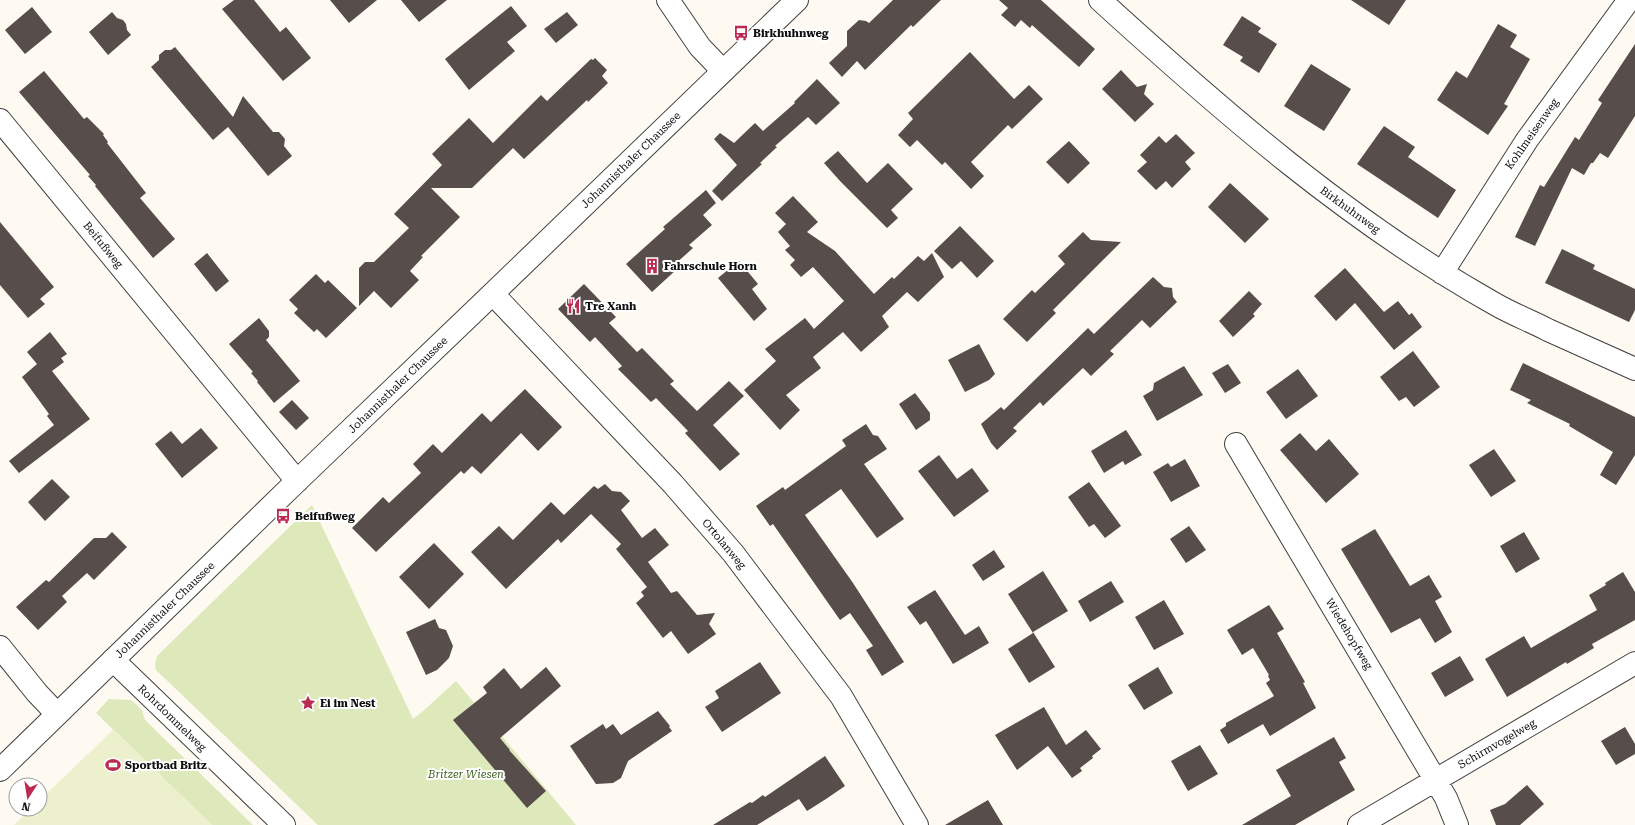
<svg xmlns="http://www.w3.org/2000/svg" width="1635" height="825" viewBox="0 0 1635 825" font-family="'Roboto Serif',serif">
<rect width="100%" height="100%" fill="#fef9f1"/>
<path fill="#dde8bb" d="M 312,505 L 413,719 L 422,712 L 456,681 L 576,825 L 318,825 L 156,670 L 155,664 L 157,656 Z
M 109,699 L 131,700 L 142,710 L 145,720 L 253,825 L 212,825 L 96,713 Z"/>
<path fill="#ecf0cd" d="M 113,730 L 212,825 L 14,825 L 31,809 L 40,809 L 40,800 Z"/>
<path fill="#574d4b" d="M 234,0 L 254,0 L 280,32 L 286,27 L 311,58 L 283,81 L 222,9 Z
M 330,0 L 377,0 L 349,23 Z
M 401,0 L 447,0 L 419,22 Z
M 893,0 L 941,0 L 913,27 L 911,25 L 865,70 L 857,61 L 842,77 L 829,63 L 847,46 L 847,31 L 859,20 L 866,21 L 869,23 Z
M 999,0 L 1041,0 L 1095,49 L 1079,67 L 1032,25 L 1030,28 L 1021,20 L 1015,27 L 1001,15 L 1008,8 Z
M 1351,0 L 1406,0 L 1389,25 Z
M 511,6 L 527,26 L 507,42 L 515,51 L 469,90 L 445,59 Z
M 32,7 L 52,32 L 25,54 L 5,30 Z
M 112,12 L 117,18 L 123,20 L 126,24 L 127,30 L 131,35 L 108,55 L 89,32 Z
M 567,12 L 578,25 L 556,43 L 544,29 Z
M 1242,16 L 1261,28 L 1258,32 L 1277,44 L 1259,73 L 1240,61 L 1243,57 L 1223,45 Z
M 1498,24 L 1517,35 L 1510,47 L 1530,59 L 1504,104 L 1508,106 L 1488,135 L 1437,100 L 1456,71 L 1467,78 Z
M 1635,44 L 1635,116 L 1608,158 L 1600,153 L 1593,163 L 1591,163 L 1584,175 L 1572,168 L 1535,246 L 1515,237 L 1540,185 L 1544,187 L 1575,137 L 1579,140 L 1602,103 L 1598,100 Z
M 175,47 L 233,117 L 243,96 L 273,132 L 279,132 L 285,139 L 284,146 L 292,156 L 268,176 L 228,127 L 213,140 L 151,67 L 159,60 L 159,55 L 165,50 L 171,50 Z
M 970,52 L 1014,99 L 1029,85 L 1043,99 L 1012,129 L 1008,125 L 971,162 L 984,176 L 971,189 L 945,162 L 942,165 L 917,140 L 910,147 L 898,135 L 913,119 L 908,113 Z
M 595,58 L 607,70 L 602,76 L 608,83 L 588,102 L 587,100 L 524,159 L 513,148 L 472,188 L 431,188 L 460,217 L 421,256 L 423,257 L 410,271 L 419,280 L 391,308 L 374,291 L 359,306 L 359,268 L 365,262 L 374,262 L 409,228 L 394,214 L 442,165 L 432,154 L 469,118 L 493,143 L 541,95 L 547,101 L 591,59 L 593,60 Z
M 1311,64 L 1351,89 L 1324,131 L 1284,106 Z
M 1121,70 L 1137,87 L 1147,84 L 1144,94 L 1154,104 L 1135,122 L 1102,89 Z
M 44,71 L 84,119 L 87,117 L 104,134 L 103,135 L 108,142 L 107,143 L 146,193 L 140,198 L 175,239 L 153,258 L 95,186 L 96,185 L 88,176 L 90,175 L 19,92 Z
M 817,79 L 840,103 L 816,125 L 808,117 L 775,146 L 777,147 L 760,163 L 762,164 L 722,201 L 712,191 L 737,165 L 714,139 L 720,133 L 734,143 L 755,123 L 763,131 L 795,103 L 794,102 Z
M 1384,126 L 1415,147 L 1408,157 L 1456,190 L 1438,218 L 1357,164 Z
M 1176,134 L 1195,153 L 1185,162 L 1191,169 L 1172,188 L 1166,181 L 1156,190 L 1137,171 L 1147,162 L 1140,155 L 1159,136 L 1166,143 Z
M 1069,141 L 1090,163 L 1068,184 L 1046,162 Z
M 838,151 L 867,183 L 888,163 L 913,189 L 891,210 L 898,218 L 887,228 L 840,181 L 824,163 Z
M 1230,183 L 1269,219 L 1245,243 L 1208,207 Z
M 706,190 L 716,203 L 703,215 L 712,225 L 689,245 L 693,248 L 674,265 L 677,269 L 652,292 L 626,264 L 665,229 L 663,227 Z
M 793,196 L 818,222 L 807,232 L 835,251 L 874,294 L 892,277 L 894,279 L 918,256 L 924,261 L 932,253 L 944,277 L 918,302 L 907,292 L 882,316 L 889,327 L 861,352 L 843,332 L 813,357 L 821,368 L 786,395 L 800,410 L 780,430 L 744,390 L 776,361 L 765,349 L 805,318 L 814,329 L 844,301 L 813,267 L 801,277 L 790,265 L 795,260 L 785,250 L 790,246 L 778,232 L 786,224 L 775,213 Z
M 0,222 L 54,287 L 40,299 L 45,304 L 28,318 L 0,285 Z
M 960,226 L 994,261 L 977,278 L 961,261 L 952,269 L 934,251 Z
M 1083,232 L 1091,240 L 1121,242 L 1053,310 L 1056,313 L 1027,342 L 1003,319 L 1032,290 L 1035,293 L 1065,264 L 1058,256 Z
M 1562,249 L 1595,265 L 1593,269 L 1635,289 L 1635,310 L 1629,322 L 1545,283 Z
M 207,253 L 229,281 L 216,292 L 194,264 Z
M 739,261 L 758,284 L 752,289 L 767,309 L 754,321 L 718,278 Z
M 1345,268 L 1384,312 L 1398,301 L 1409,315 L 1412,313 L 1422,327 L 1394,350 L 1355,303 L 1336,321 L 1314,296 Z
M 316,274 L 325,283 L 328,280 L 357,308 L 326,338 L 317,329 L 314,332 L 294,313 L 298,309 L 289,300 Z
M 1153,277 L 1164,287 L 1172,288 L 1173,297 L 1177,302 L 1150,328 L 1142,320 L 1110,351 L 1114,354 L 1091,376 L 1083,368 L 1043,406 L 1040,402 L 1013,428 L 1017,431 L 997,450 L 991,443 L 981,424 L 1001,407 L 1004,410 L 1088,328 L 1094,334 Z
M 584,284 L 616,317 L 609,323 L 637,352 L 642,348 L 674,381 L 670,384 L 697,411 L 729,381 L 744,396 L 713,425 L 740,454 L 720,471 L 685,433 L 688,431 L 656,398 L 651,402 L 618,369 L 622,366 L 595,337 L 590,342 L 558,309 Z
M 1249,291 L 1262,304 L 1253,314 L 1255,316 L 1233,337 L 1219,321 Z
M 259,318 L 269,331 L 269,337 L 266,340 L 300,381 L 274,403 L 257,382 L 258,381 L 251,373 L 253,372 L 229,344 Z
M 50,332 L 67,354 L 61,358 L 64,362 L 52,371 L 90,419 L 19,473 L 9,461 L 54,425 L 47,416 L 49,414 L 22,377 L 37,364 L 27,352 Z
M 979,344 L 995,374 L 989,380 L 965,392 L 948,360 Z
M 1413,351 L 1440,387 L 1414,407 L 1406,397 L 1399,401 L 1380,377 Z
M 1523,363 L 1635,417 L 1635,455 L 1616,485 L 1600,475 L 1613,452 L 1569,426 L 1570,424 L 1527,403 L 1531,400 L 1510,390 Z
M 1228,364 L 1241,383 L 1225,393 L 1212,373 Z
M 1184,366 L 1203,395 L 1157,421 L 1143,396 L 1153,390 L 1154,383 Z
M 1298,369 L 1318,396 L 1286,419 L 1266,392 Z
M 525,389 L 562,427 L 538,451 L 521,433 L 481,474 L 472,466 L 464,474 L 461,471 L 376,552 L 352,528 L 383,497 L 389,503 L 421,473 L 413,464 L 433,444 L 442,453 L 482,413 L 491,422 Z
M 915,393 L 930,413 L 930,420 L 916,430 L 899,404 Z
M 292,400 L 309,418 L 296,430 L 279,412 Z
M 866,424 L 873,435 L 878,436 L 887,449 L 864,464 L 904,519 L 877,538 L 841,489 L 805,515 L 853,583 L 904,662 L 882,676 L 866,650 L 873,646 L 850,613 L 840,620 L 773,524 L 770,526 L 756,506 L 783,487 L 785,490 L 846,446 L 842,440 Z
M 201,428 L 218,448 L 182,478 L 155,444 L 171,431 L 182,444 Z
M 1126,430 L 1142,455 L 1125,465 L 1123,461 L 1104,473 L 1091,451 Z
M 1300,433 L 1316,451 L 1329,439 L 1359,474 L 1326,503 L 1280,450 Z
M 1494,449 L 1516,481 L 1491,497 L 1469,465 Z
M 939,455 L 957,479 L 972,468 L 989,491 L 954,517 L 918,471 Z
M 1185,459 L 1200,486 L 1171,502 L 1153,472 L 1168,463 L 1171,467 Z
M 52,479 L 70,497 L 45,521 L 28,502 Z
M 1089,482 L 1121,526 L 1105,538 L 1094,524 L 1089,527 L 1068,497 Z
M 605,484 L 612,491 L 621,492 L 630,501 L 621,510 L 642,538 L 655,528 L 669,545 L 648,562 L 671,593 L 677,591 L 697,615 L 715,613 L 709,624 L 716,634 L 688,654 L 671,631 L 663,638 L 636,603 L 644,596 L 641,592 L 647,587 L 616,549 L 621,544 L 591,514 L 561,543 L 558,539 L 506,589 L 471,552 L 499,526 L 513,540 L 551,502 L 564,515 L 594,486 L 598,489 Z
M 1189,526 L 1206,550 L 1186,563 L 1170,539 Z
M 1375,529 L 1410,586 L 1429,575 L 1442,597 L 1435,601 L 1452,632 L 1435,643 L 1420,618 L 1391,633 L 1341,549 Z
M 112,532 L 127,547 L 94,580 L 87,573 L 62,596 L 67,602 L 38,630 L 16,607 L 46,580 L 49,582 L 94,538 L 106,538 Z
M 1524,532 L 1540,559 L 1516,573 L 1500,546 Z
M 434,543 L 464,574 L 429,609 L 399,577 Z
M 994,550 L 1005,567 L 983,581 L 972,565 Z
M 1043,571 L 1068,611 L 1033,632 L 1055,667 L 1029,683 L 1008,649 L 1033,633 L 1008,594 Z
M 1623,572 L 1635,592 L 1635,620 L 1592,644 L 1594,648 L 1567,664 L 1566,662 L 1507,697 L 1485,659 L 1524,636 L 1531,648 L 1597,610 L 1589,595 L 1606,585 L 1605,583 Z
M 1111,581 L 1124,602 L 1090,622 L 1078,601 Z
M 935,590 L 965,635 L 979,626 L 989,643 L 953,664 L 926,621 L 920,625 L 907,607 Z
M 1164,600 L 1184,634 L 1154,650 L 1135,617 Z
M 1269,605 L 1284,629 L 1277,633 L 1305,682 L 1303,683 L 1316,708 L 1270,736 L 1263,724 L 1228,744 L 1220,730 L 1226,726 L 1226,723 L 1274,696 L 1266,683 L 1270,680 L 1268,676 L 1269,675 L 1253,648 L 1242,655 L 1227,630 Z
M 435,619 L 439,628 L 446,630 L 453,646 L 449,658 L 437,670 L 426,675 L 406,632 Z
M 1460,656 L 1474,680 L 1445,697 L 1431,673 Z
M 760,662 L 781,693 L 722,732 L 705,707 L 719,698 L 715,691 Z
M 546,667 L 561,686 L 500,738 L 510,750 L 509,750 L 546,791 L 527,808 L 453,720 L 487,693 L 483,687 L 504,668 L 521,689 Z
M 1158,667 L 1173,693 L 1144,710 L 1128,685 Z
M 1044,707 L 1066,745 L 1086,730 L 1101,749 L 1092,756 L 1093,758 L 1080,768 L 1082,771 L 1072,778 L 1048,746 L 1017,770 L 995,735 Z
M 658,711 L 670,726 L 669,727 L 672,731 L 628,761 L 621,778 L 613,783 L 596,784 L 570,746 L 603,724 L 606,729 L 613,724 L 621,735 Z
M 1625,727 L 1635,744 L 1635,754 L 1616,765 L 1601,741 Z
M 1334,737 L 1346,758 L 1339,762 L 1355,790 L 1295,825 L 1242,825 L 1291,796 L 1276,770 Z
M 1200,745 L 1218,774 L 1188,791 L 1171,761 Z
M 825,756 L 845,786 L 826,799 L 807,811 L 799,799 L 757,825 L 713,825 L 750,802 L 752,803 L 763,795 L 765,797 Z
M 1527,785 L 1544,804 L 1520,825 L 1496,825 L 1490,810 L 1505,804 Z
M 988,800 L 1003,825 L 945,825 Z"/>
<g fill="none" stroke-linecap="round" stroke-linejoin="round">
<g stroke="#424242" stroke-width="24">
<path id="minor" d="M 668,0 L 700,47 L 723,71
M 1100,0 C 1223,112 1349,222 1495,304 C 1512,314 1531,321 1548,330 C 1577,343 1606,356 1635,369
M 0,120 L 297,481
M 1442,273 L 1527,140 L 1626,4 L 1627,0
M 493,294 L 673,484 L 733,553 L 841,696 L 917,825
M 1236,444 L 1446,798 L 1457,825
M 0,647 L 37,693 L 57,714
M 113,660 L 284,825
M 1359,825 L 1635,663"/>
</g>
<g stroke="#424242" stroke-width="24">
<path id="tertiary" d="M 0,770 L 297,481 L 485,301 L 797,0"/>
</g>
<use href="#minor" stroke="#fff" stroke-width="22"/>
<use href="#tertiary" stroke="#fff" stroke-width="22"/>
</g>
<defs>
<g id="bus-bare" transform="scale(1.2)"><path d="M-5-6H5V4H4V6H2V4H-2V6H-4V4H-5ZM-3.5-4V0h7V-4ZM-3.5 1.2v1.5H-2V1.2ZM2 1.2v1.5H3.5V1.2Z" fill="#ba2b54" stroke="#fff" stroke-width="2.5" paint-order="stroke"/></g>
<g id="building-bare" transform="scale(1.2)"><path d="M-4-6H4V6H1V3H-1V6H-4ZM-2.5-4.3h1.7v1.8h-1.7ZM.8-4.3h1.7v1.8H.8ZM-2.5-1h1.7V.8h-1.7ZM.8-1h1.7V.8H.8Z" fill="#ba2b54" stroke="#fff" stroke-width="2.5" paint-order="stroke"/></g>
<g id="restaurant-bare" transform="scale(1.2)"><path d="M-5-6h1v4h1v-4h1v4h1v-4h1v5L-1.5 .5V6h-2V.5L-5-1ZM5-6V6H3V1.5H1.5Q1.5-4 5-6Z" fill="#ba2b54" stroke="#fff" stroke-width="2.5" paint-order="stroke"/></g>
<g id="sight-bare" transform="scale(1.2)"><path d="M0-6L1.8-2.2L6-1.7L2.9 1.2L3.7 5.4L0 3.3L-3.7 5.4L-2.9 1.2L-6-1.7L-1.8-2.2Z" fill="#ba2b54" stroke="#fff" stroke-width="2.5" paint-order="stroke"/></g>
<g id="stadium-bare" transform="scale(1.2)"><path d="M0-5a6.5 5 0 1 0 0 10a6.5 5 0 1 0 0-10ZM-3.5-1.8h7v3.6h-7Z" fill="#ba2b54" stroke="#fff" stroke-width="2.5" paint-order="stroke"/></g>
</defs>
<g fill-rule="evenodd">
<use href="#bus-bare" x="741" y="33"/>
<use href="#building-bare" x="652" y="266"/>
<use href="#restaurant-bare" x="573" y="306"/>
<use href="#bus-bare" x="283" y="516"/>
<use href="#sight-bare" x="308" y="703"/>
<use href="#stadium-bare" x="113" y="765"/>
</g>
<g text-anchor="middle" dominant-baseline="central" stroke-width="4" stroke-linejoin="round" paint-order="stroke">
<g font-size="11" font-weight="bold" fill="#0f0f0f" stroke="#fff" text-anchor="start">
<text x="753" y="33">Birkhuhnweg</text>
<text x="664" y="266">Fahrschule Horn</text>
<text x="585" y="306">Tre Xanh</text>
<text x="295" y="516">Beifußweg</text>
<text x="320" y="703">Ei im Nest</text>
<text x="125" y="765">Sportbad Britz</text>
</g>
<g font-size="11" fill="#0f0f0f" stroke="#fff">
<text transform="translate(1532 134) rotate(-55)">Kohlmeisenweg</text>
<text transform="translate(631 160) rotate(-44)">Johannisthaler Chaussee</text>
<text transform="translate(1350 210) rotate(36)">Birkhuhnweg</text>
<text transform="translate(103 245) rotate(51)">Beifußweg</text>
<text transform="translate(398 385) rotate(-44)">Johannisthaler Chaussee</text>
<text transform="translate(724 544) rotate(50)">Ortolanweg</text>
<text transform="translate(165 610) rotate(-44)">Johannisthaler Chaussee</text>
<text transform="translate(1349 634) rotate(59)">Wiedehopfweg</text>
<text transform="translate(172 718) rotate(44)">Rohrdommelweg</text>
<text transform="translate(1497 744) rotate(-30)">Schirmvogelweg</text>
</g>
<g font-size="11" font-style="italic" fill="#3f6521" stroke="#fff">
<text x="466" y="774">Britzer Wiesen</text>
</g>
</g>
<g transform="translate(28 797) rotate(192)"><circle r="19" fill="#ffffff" stroke="#9f9f9f"/>
<path d="M0-3L7 15L0 10L-7 15Z" fill="#ba2b54"/>
<text y="-6" font-size="11" font-weight="bold" text-anchor="middle" fill="#0f0f0f">N</text>
</g>
</svg>
